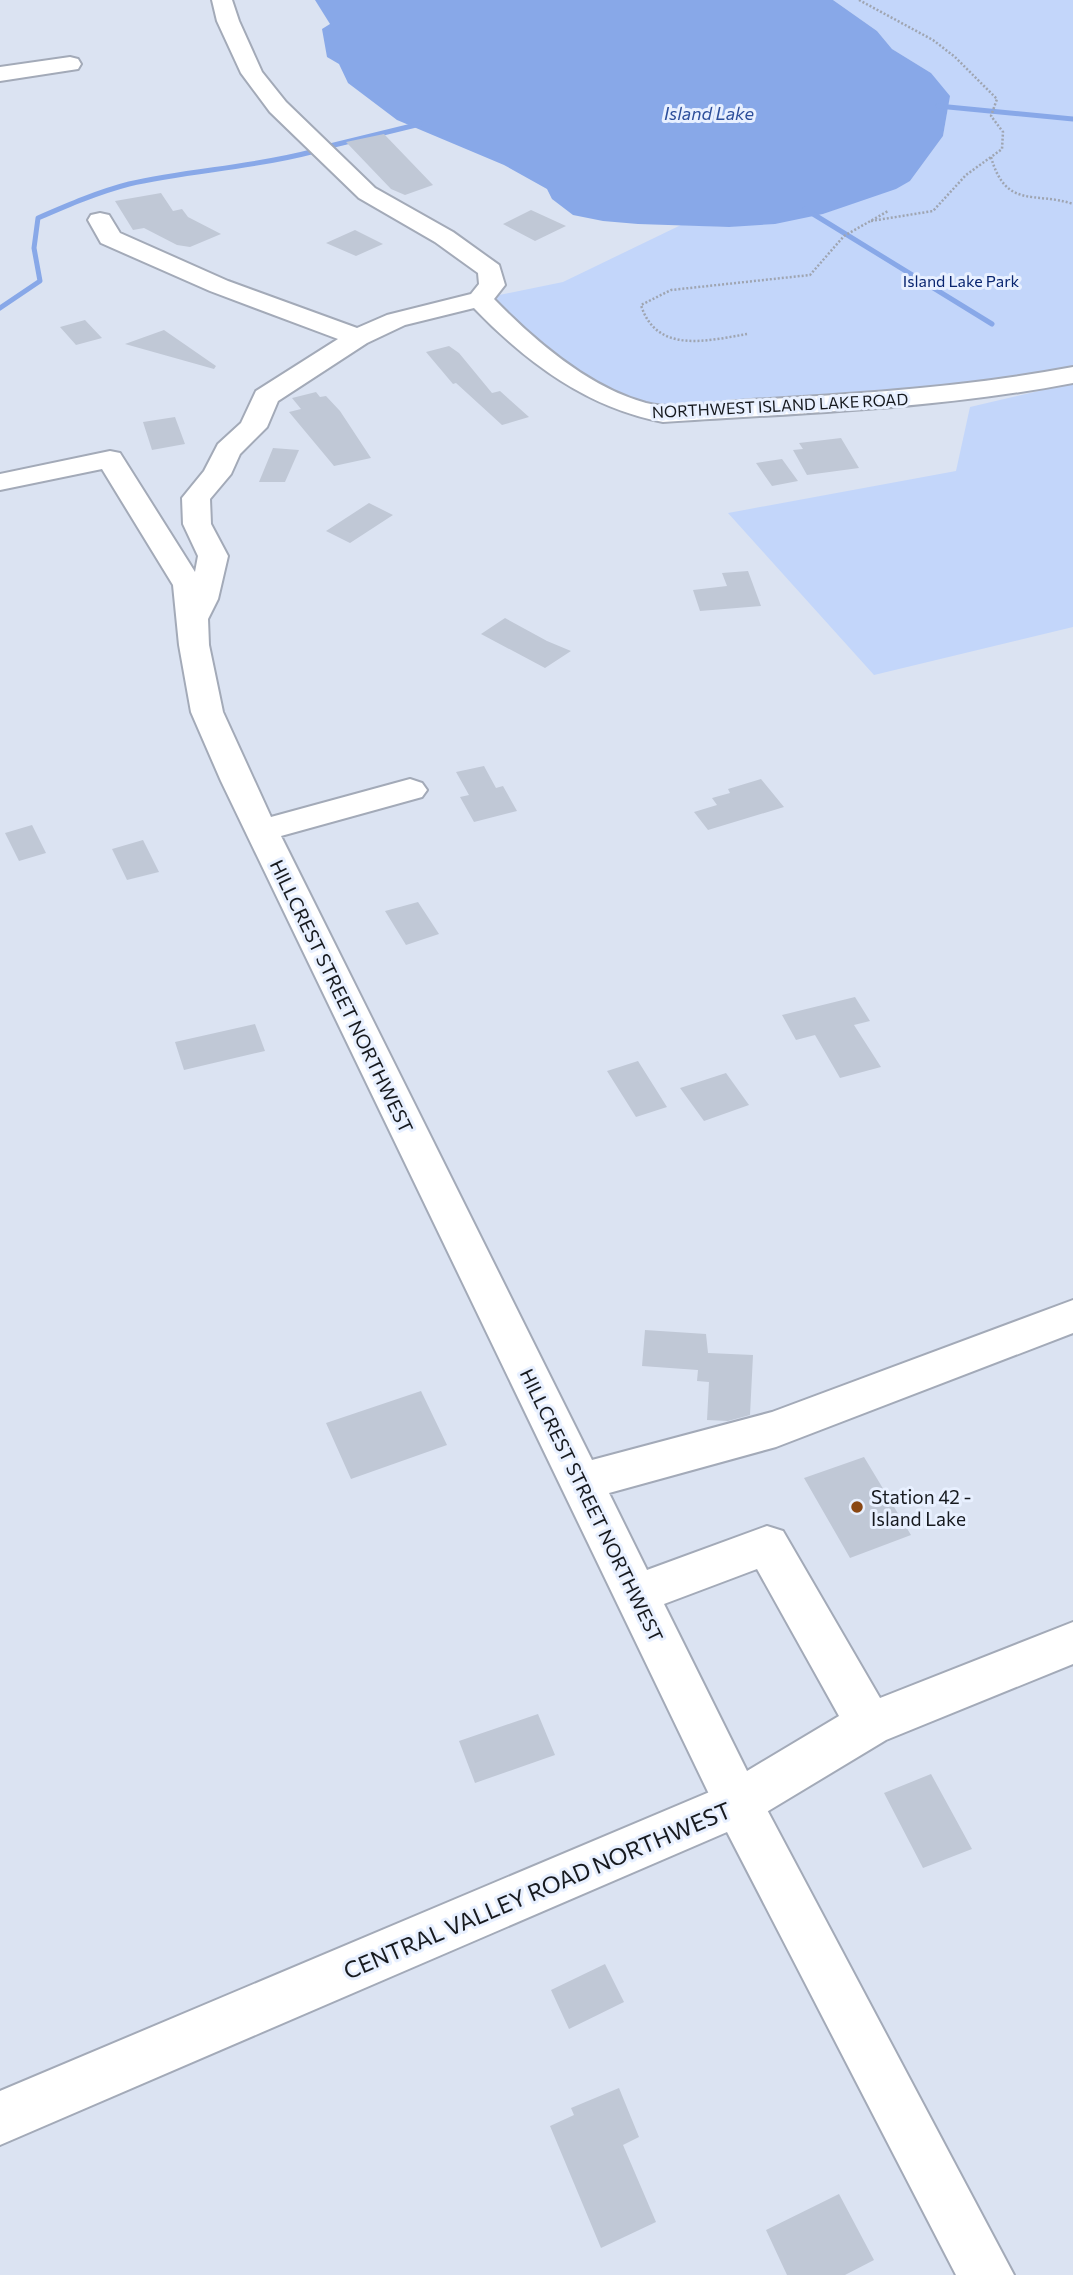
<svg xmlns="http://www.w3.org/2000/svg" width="1073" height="2275" viewBox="0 0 1073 2275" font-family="Commissioner,sans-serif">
<rect width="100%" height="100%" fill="#dbe3f2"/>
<path fill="#c3d6fa" d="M 833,0 L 1073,0 L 1073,375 L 724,409 L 627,407 L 480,299 L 563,282 L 681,225 L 729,227 L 823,214 L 910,181 L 943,136 L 948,107 L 931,73 L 892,49 L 877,31 Z
M 1073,383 L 1073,627 L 874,675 L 728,513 L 956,471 L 970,407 Z"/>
<path fill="#88a8e8" d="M 315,0 L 833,0 L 877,31 L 892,49 L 931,73 L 950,96 L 943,136 L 910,181 L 896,189 L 823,214 L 775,224 L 729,227 L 638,224 L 603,221 L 573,215 L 552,199 L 547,189 L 504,165 L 397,120 L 348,83 L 339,64 L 327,57 L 322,29 L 330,24 Z"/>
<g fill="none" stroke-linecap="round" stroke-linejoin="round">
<path stroke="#88a8e8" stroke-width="5" d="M 938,106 L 1073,119
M 330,146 L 420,124
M 805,209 L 992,324
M 0,308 L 40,281 L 34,248 L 38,218 C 68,205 98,192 129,184 C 189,170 251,168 311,152"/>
</g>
<path fill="#c0c8d6" d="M 384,134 L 433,185 L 405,195 L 391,189 L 346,142 Z
M 161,193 L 173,211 L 182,209 L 188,217 L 221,234 L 190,247 L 177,245 L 144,228 L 133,230 L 115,201 Z
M 531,210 L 566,226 L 535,241 L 503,224 Z
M 355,230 L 383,244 L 356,256 L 326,243 Z
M 85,320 L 102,338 L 76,345 L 60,327 Z
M 164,330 L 216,366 L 214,369 L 125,344 Z
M 449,346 L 459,353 L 492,393 L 500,391 L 529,417 L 502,425 L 456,383 L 453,384 L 426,352 Z
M 316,392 L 320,397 L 326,396 L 340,411 L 371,458 L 334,466 L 289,412 L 301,409 L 292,398 Z
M 175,417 L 185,444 L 152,450 L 143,422 Z
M 841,438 L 859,468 L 807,475 L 793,450 L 803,449 L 799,443 Z
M 273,448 L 299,450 L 285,482 L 259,482 Z
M 782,459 L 798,481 L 772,486 L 756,463 Z
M 369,503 L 393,515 L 350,543 L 326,531 Z
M 748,571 L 761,606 L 700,611 L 693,590 L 727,586 L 722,573 Z
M 505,618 L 547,641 L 571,651 L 545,668 L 481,634 Z
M 484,766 L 496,788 L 503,786 L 517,811 L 474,822 L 460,797 L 469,795 L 456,772 Z
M 761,779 L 784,807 L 708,830 L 694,812 L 717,805 L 712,798 L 730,793 L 728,789 Z
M 32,825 L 46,853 L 19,861 L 5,833 Z
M 143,840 L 159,872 L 127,880 L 112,849 Z
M 418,902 L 439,934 L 406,945 L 385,911 Z
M 855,997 L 870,1021 L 854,1025 L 881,1067 L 840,1078 L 815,1035 L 796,1040 L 782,1015 Z
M 255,1024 L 265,1051 L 184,1070 L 175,1042 Z
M 638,1061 L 667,1107 L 636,1117 L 607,1071 Z
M 726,1073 L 749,1105 L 704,1121 L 680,1088 Z
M 645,1330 L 706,1334 L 708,1353 L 753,1355 L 750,1415 L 728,1421 L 707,1420 L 709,1382 L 697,1381 L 698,1370 L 642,1366 Z
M 421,1391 L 447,1445 L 351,1479 L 326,1423 Z
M 864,1457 L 911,1535 L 850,1558 L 804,1478 Z
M 538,1714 L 555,1755 L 475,1783 L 459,1741 Z
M 931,1774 L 972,1849 L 923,1868 L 884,1793 Z
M 605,1964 L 624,2002 L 569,2029 L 551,1990 Z
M 619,2088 L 639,2137 L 623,2145 L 656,2222 L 601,2248 L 550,2126 L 574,2115 L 571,2108 Z
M 839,2194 L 874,2260 L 845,2275 L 787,2275 L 766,2230 Z"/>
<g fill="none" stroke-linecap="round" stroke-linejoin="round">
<g stroke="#a3aab8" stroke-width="4">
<path id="minor" d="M 212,0 L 232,0 L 239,21 L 262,72 L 286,102 L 375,188 L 453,232 L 499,265 L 505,285 L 494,299 C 535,341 588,387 646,403 C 678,411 718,402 751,400 C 860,394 966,387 1073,367 L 1073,383 C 937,409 800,413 663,422 C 588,408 527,363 474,308 L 405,325 L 367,343 L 278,401 L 267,427 L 240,454 L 231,474 L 210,499 L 211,524 L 228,556 L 218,599 L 208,619 L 209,645 L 223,712 L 271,817 L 410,779 L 422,783 L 427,790 L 422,797 L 281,836 L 592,1460 L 772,1412 L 1073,1300 L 1073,1333 L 776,1447 L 609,1493 L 647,1570 L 767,1526 L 783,1531 L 880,1698 L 1073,1622 L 1073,1664 L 886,1740 L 755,1819 L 738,1826 L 721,1819 L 221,781 L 191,712 L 179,645 L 173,585 L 102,469 L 0,490 L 0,474 L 110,451 L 120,453 L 195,572 L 198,556 L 183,524 L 182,498 L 204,471 L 218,444 L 241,423 L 256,391 L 338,339 L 210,291 L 101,243 L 88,220 L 91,215 L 100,213 L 109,215 L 120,233 L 228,281 L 357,328 L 387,315 L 471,294 L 479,284 L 478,273 L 435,242 L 359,198 L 270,112 L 241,73 L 217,21 ZM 757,1569 L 839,1716 L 747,1771 L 664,1604 Z
M 70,57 L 78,59 L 81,64 L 78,69 L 0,81 L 0,67 Z"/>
</g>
<g stroke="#a3aab8" stroke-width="4">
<path id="major" d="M 738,1780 L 755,1787 L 1014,2275 L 956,2275 L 727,1832 L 0,2145 L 0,2091 Z"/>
</g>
<path stroke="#9fa5b1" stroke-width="2.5" stroke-dasharray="2 2" stroke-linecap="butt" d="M 859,0 L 933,40 L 955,57 L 997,99 L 991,116 L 1003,132 L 1002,149 L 991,157 C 1006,210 1035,191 1073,204
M 871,221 L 933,211 L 966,175 L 991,157
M 747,334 C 707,341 656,354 641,305 L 671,290 L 810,275 L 844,236 L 888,211"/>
<use href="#minor" fill="#fff" fill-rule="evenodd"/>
<use href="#major" fill="#fff" fill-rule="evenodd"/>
</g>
<circle fill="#8a4814" stroke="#e8f0ff" stroke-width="2.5" cx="857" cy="1507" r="7"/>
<g text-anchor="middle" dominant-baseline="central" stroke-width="6" stroke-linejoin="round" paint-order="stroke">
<g font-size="16" fill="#0a2670" stroke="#e8f0ff">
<text x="961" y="280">Island Lake Park</text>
</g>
<g font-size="16" fill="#171a1f" stroke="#e8f0ff">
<text transform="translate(780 405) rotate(-3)">NORTHWEST ISLAND LAKE ROAD</text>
</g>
<g font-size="18" font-style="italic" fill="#2d4f9b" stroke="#e8f0ff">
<text x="709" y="113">Island Lake</text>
</g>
<g font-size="19" fill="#171a1f" stroke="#e8f0ff">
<text transform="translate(342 996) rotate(64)">HILLCREST STREET NORTHWEST</text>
<text transform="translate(592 1505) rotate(64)">HILLCREST STREET NORTHWEST</text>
</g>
<g font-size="19" fill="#171a1f" stroke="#e8f0ff" text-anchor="start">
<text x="871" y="1496">Station 42 -<tspan x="871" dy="22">Island Lake</tspan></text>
</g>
<g font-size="23" fill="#171a1f" stroke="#e8f0ff">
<text transform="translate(537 1890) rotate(-23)">CENTRAL VALLEY ROAD NORTHWEST</text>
</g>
</g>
</svg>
